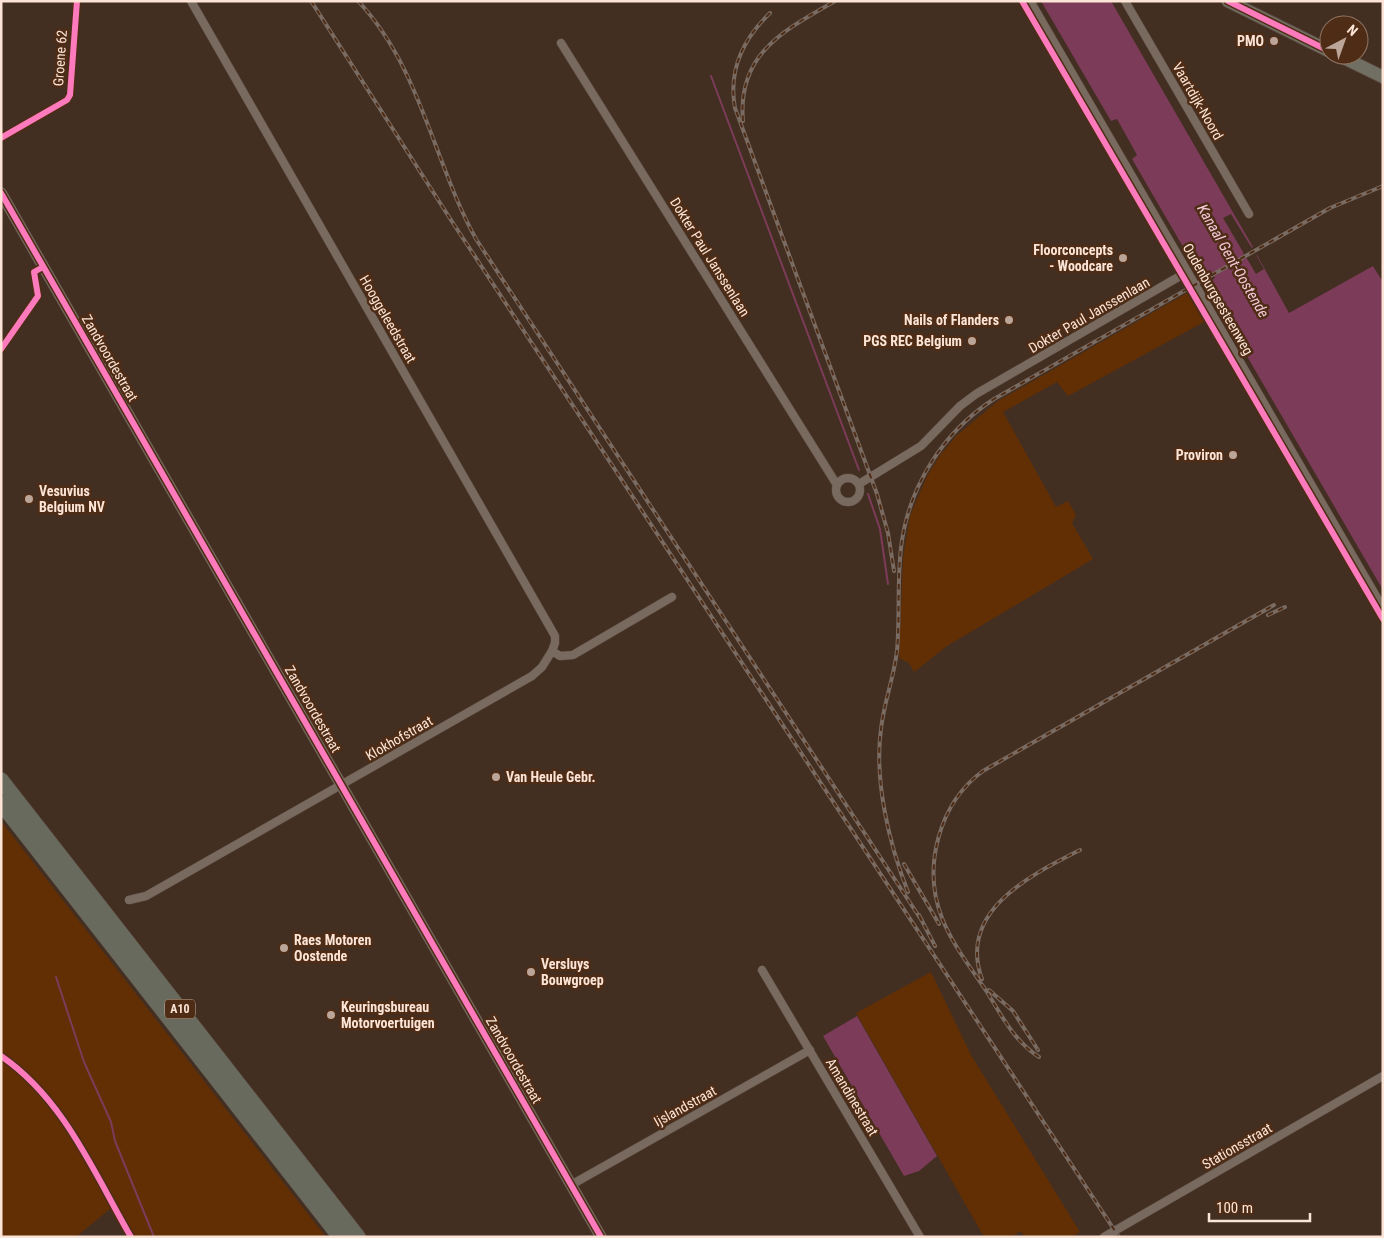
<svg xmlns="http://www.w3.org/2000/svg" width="1384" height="1238" viewBox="0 0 1384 1238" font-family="'Roboto Condensed',sans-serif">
<rect width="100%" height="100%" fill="#422f22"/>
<path fill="#622f05" d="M 1187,293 L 1204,322 L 1068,396 L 1057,382 L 1003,412 L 1056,507 L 1068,501 L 1076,515 L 1072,523 L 1093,559 L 947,646 L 914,672 L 909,663 L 899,658 L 903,558 L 910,516 L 927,476 L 940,455 L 957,435 L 998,401 Z
M 1,821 L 326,1237 L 126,1237 L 110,1209 L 76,1237 L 1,1237 Z
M 931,972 L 971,1055 L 1080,1232 L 1072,1237 L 1024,1237 L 1021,1231 L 1011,1237 L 984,1237 L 856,1013 Z"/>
<path fill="#7c3b58" d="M 1041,1 L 1111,1 L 1253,247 L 1243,253 L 1248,260 L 1257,255 L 1289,313 L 1373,266 L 1383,282 L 1383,590 L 1205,284 L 1215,278 L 1210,270 L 1200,276 L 1132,159 L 1137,155 L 1117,119 L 1111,121 Z
M 857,1016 L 937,1156 L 919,1171 L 904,1176 L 823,1036 Z"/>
<path fill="#422f22" d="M 1231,214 L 1253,250 L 1247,253 L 1249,257 L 1255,253 L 1264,269 L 1256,274 L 1223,218 Z"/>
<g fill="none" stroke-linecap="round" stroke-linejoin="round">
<path stroke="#7c3b58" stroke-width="2" d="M 711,76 L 859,470
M 868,494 L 880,529 L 888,584
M 56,977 L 84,1062 L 111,1122 L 115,1141 L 154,1237"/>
<g stroke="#5e4d43" stroke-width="9">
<path id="minor" d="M 191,1 L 555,636 L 555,643 L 552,651
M 1125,1 L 1249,214
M 561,43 L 837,485
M836 490a12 12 0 1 1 24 0a12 12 0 1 1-24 0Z
M 859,484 L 921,446 L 960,406 L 976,394 L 1187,272
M 129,900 L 146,896 L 532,676 L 542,667 L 552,651 L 560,656 L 573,655 L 672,597
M 762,970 L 920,1237
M 571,1185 L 810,1050
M 1104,1237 L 1383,1076"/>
</g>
<g stroke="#5e4d43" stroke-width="11">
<path id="tertiary" d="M 1029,1 L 1383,610"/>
</g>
<g stroke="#5e4d43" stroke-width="12">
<path id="secondary" d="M 1,193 L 601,1237"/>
</g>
<g stroke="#5e4d43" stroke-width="14">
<path id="primary" d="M 1228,1 L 1329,51
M 1338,55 L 1383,77"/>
</g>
<g stroke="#5e4d43" stroke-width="16">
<path id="motorway" d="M 1,780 L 358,1237
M 1,803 L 340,1237"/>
</g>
<use href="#minor" stroke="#796a5f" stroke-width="8"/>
<use href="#tertiary" stroke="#796a5f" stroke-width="10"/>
<use href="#secondary" stroke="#756b61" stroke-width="11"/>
<use href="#primary" stroke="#716e63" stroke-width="12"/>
<use href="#motorway" stroke="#696a5e" stroke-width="15"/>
<g stroke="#796b62" stroke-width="4">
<path id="rail" d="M 311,1 L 451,220 L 1119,1237
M 358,1 C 421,68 433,161 476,239 L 922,921
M 770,13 C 743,39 728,70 735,108 L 877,494 L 888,533 L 894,571
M 743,121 C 737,53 785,30 835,1
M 1268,615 L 1285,607
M 904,864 L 939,924
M 908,892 C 889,844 874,780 881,729 C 884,702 894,677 897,651 C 900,617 897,582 901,548 C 908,487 943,432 994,399 L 1330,208 L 1383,186
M 919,915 L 935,946
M 982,979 C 957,911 1031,875 1080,850
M 989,990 L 1013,1011 L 1038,1050
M 1039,1057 C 1015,1042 1001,1015 987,992 C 971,968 952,944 942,918 C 922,867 939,803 983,771 L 1274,605"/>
</g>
<use href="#rail" stroke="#4f2c15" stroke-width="2" stroke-dasharray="5.5" stroke-linecap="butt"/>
<g stroke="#4f2c15" stroke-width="9">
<path id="cycleway" d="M 1022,1 L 1383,619
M 1228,1 L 1329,51
M 1,138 L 67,100 L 70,95 L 77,1
M 1,193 L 601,1237
M 1,349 L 38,296 L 34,272 L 43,267
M 1,1056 C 64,1099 94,1173 131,1237"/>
</g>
<use href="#cycleway" stroke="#fd7abc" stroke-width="6"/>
</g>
<g fill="#bba598" stroke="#4f2c15" stroke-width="2">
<circle cx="1274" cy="41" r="5"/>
<circle cx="1123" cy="258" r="5"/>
<circle cx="1009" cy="320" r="5"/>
<circle cx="972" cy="341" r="5"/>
<circle cx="1233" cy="455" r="5"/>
<circle cx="29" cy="499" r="5"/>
<circle cx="496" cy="777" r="5"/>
<circle cx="284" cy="948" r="5"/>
<circle cx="531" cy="972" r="5"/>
<circle cx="331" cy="1015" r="5"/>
</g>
<g text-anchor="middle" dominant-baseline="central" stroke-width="5" stroke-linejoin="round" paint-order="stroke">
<rect fill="#4f2c15" stroke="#c8ae9d" stroke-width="1" x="165" y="999.5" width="30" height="19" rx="4"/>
<g font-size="12" font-weight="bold" fill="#fce5d7">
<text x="180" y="1009">A10</text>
</g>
<g font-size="14" font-weight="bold" fill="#fce5d7" stroke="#4f2c15" text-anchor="end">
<text x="1264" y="41">PMO</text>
<text x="1113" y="250">Floorconcepts<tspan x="1113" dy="16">- Woodcare</tspan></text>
<text x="999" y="320">Nails of Flanders</text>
<text x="962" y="341">PGS REC Belgium</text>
<text x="1223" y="455">Proviron</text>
<text x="39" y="491" text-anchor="start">Vesuvius<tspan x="39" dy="16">Belgium NV</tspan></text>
<text x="506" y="777" text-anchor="start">Van Heule Gebr.</text>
<text x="294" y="940" text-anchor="start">Raes Motoren<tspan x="294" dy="16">Oostende</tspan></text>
<text x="541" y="964" text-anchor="start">Versluys<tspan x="541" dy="16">Bouwgroep</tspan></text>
<text x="341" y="1007" text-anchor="start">Keuringsbureau<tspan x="341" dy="16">Motorvoertuigen</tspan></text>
</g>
<g font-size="14" fill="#fce5d7" stroke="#4f2c15">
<text transform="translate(60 58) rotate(-86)">Groene 62</text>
<text transform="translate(1198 101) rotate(60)">Vaartdijk-Noord</text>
<text transform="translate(710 257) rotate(58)">Dokter Paul Janssenlaan</text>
<text transform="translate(1218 299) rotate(60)">Oudenburgsesteenweg</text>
<text transform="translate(1089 315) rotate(-30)">Dokter Paul Janssenlaan</text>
<text transform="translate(388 319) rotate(60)">Hooggeleedstraat</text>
<text transform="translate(110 358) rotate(60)">Zandvoordestraat</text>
<text transform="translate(313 709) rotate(60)">Zandvoordestraat</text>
<text transform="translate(399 738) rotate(-30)">Klokhofstraat</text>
<text transform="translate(514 1060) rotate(60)">Zandvoordestraat</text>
<text transform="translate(852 1097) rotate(59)">Amandinestraat</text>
<text transform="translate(685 1106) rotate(-29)">Ijslandstraat</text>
<text transform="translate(1237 1146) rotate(-30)">Stationsstraat</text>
</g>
<g font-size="15" font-style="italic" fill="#f4c9da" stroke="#4f2c15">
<text transform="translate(1233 261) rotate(60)">Kanaal Gent-Oostende</text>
</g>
</g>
<rect width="1384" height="1238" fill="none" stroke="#fce5d7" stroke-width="5"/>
<g transform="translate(1344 40) rotate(41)"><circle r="24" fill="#4f2c15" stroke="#947663"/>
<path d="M0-4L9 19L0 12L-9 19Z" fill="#bba598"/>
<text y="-8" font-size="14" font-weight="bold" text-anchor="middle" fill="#fce5d7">N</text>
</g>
<path d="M1209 1213v8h101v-8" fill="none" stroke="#fce5d7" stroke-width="2.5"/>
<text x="1216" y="1213" font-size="15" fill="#fce5d7" stroke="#4f2c15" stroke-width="4" paint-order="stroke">100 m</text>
</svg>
